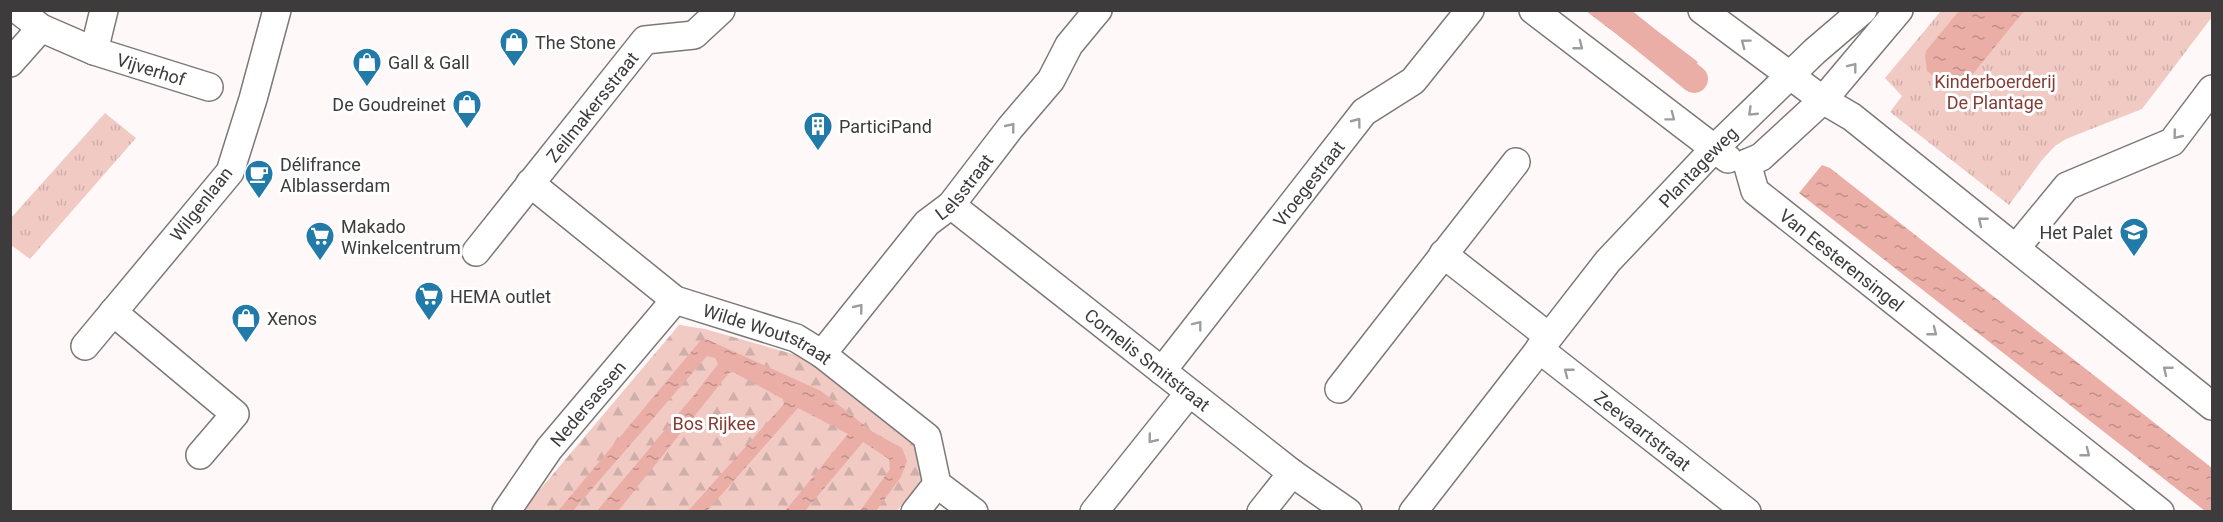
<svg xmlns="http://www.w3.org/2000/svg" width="2223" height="522" viewBox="0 0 2223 522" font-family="Roboto,sans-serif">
<defs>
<pattern id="grass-tufts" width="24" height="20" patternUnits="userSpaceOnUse" patternTransform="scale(1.5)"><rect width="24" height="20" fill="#f1cac4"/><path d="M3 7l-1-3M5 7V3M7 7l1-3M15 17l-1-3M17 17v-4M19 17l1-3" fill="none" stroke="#d0aea9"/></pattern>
<pattern id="forest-firs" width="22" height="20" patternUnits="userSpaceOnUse" patternTransform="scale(1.5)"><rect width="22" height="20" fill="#f1cac4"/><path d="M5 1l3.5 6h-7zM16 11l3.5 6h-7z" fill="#d0aea9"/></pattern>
<pattern id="water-ripples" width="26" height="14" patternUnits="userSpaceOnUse" patternTransform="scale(1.5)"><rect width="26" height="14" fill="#eaaea6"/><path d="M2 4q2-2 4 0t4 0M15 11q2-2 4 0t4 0" fill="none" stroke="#bf8f88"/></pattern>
</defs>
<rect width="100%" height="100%" fill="#fef9f8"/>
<path fill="url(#grass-tufts)" d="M 1941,11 L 2212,11 L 2212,17 L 2142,109 L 2066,139 L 2055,146 L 2042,160 L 2009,205 L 1890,112 L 1902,96 L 1885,78 Z
M 105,113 L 136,138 L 30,259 L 11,245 L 11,218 Z"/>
<path fill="url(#forest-firs)" d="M 679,325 L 705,329 L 800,356 L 850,393 L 936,463 L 897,511 L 521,512 Z"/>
<path fill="url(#water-ripples)" d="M 1586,11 L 1631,11 L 1698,62 L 1684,79 L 1678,81 Z
M 1959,11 L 2024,11 L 1968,80 L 1955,87 L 1944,84 L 1927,71 L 1925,56 L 1926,51 Z
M 1822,165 L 1830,168 L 2212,468 L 2212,511 L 2205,511 L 1799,193 Z
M 706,339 L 821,391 L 873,432 L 902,448 L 907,461 L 901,477 L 876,511 L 860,511 L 890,469 L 889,459 L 863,442 L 805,511 L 785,511 L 848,434 L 798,408 L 707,511 L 688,511 L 784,404 L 783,399 L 733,372 L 729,373 L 618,511 L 597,511 L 695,394 L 718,364 L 715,358 L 707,356 L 573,511 L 558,511 L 701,340 Z"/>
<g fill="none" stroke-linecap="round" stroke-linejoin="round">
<path stroke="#eaaea6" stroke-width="28" d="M 1609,10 L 1694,79"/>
<g stroke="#7d7878" stroke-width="30">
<g id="minor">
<path id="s1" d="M 18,10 L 41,28 L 94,51 L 209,87"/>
<path d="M 1533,10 L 1728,159"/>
<path d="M 1702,10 L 1823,100 L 1852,117 L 2212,406"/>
<path d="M 94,51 L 104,10"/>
<path d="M 10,63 L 41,28"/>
<path id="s2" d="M 1747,163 L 1755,191 L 2160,512"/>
<path d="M 1747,163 L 1761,157 L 1823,100 L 1899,10"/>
<path id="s3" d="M 530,183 L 675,300 L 796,338 L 822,354 L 927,437 L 937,484 L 974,512"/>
<path id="s4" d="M 951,205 L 1292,473 L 1348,512"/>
<path d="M 2016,248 L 2067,186 L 2172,142 L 2212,89"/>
<path id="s5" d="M 476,252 L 645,40 L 694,35 L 721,10"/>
<path d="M 1443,254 L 1548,336"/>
<path d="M 113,312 L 235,414 L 200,455"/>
<path d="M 85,346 L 230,172 L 253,99 L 277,10"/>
<path id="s6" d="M 1539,349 L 1747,512"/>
<path id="s7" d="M 822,354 L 927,223 L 951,205 L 1010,128 L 1051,80 L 1069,45 L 1098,10"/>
<path id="s8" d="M 1162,371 L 1364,112 L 1413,81 L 1470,10"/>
<path d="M 1339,389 L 1516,162"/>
<path id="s9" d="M 506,512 L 549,449 L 675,300"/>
<path d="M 915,512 L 937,484"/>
<path d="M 1094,512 L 1189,393"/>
<path d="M 1261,512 L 1292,473"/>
<path id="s10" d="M 1413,512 L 1608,261 L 1714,149 L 1815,51 L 1863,10"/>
</g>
</g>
<use href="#minor" stroke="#fff" stroke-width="27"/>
</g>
<defs><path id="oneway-chevron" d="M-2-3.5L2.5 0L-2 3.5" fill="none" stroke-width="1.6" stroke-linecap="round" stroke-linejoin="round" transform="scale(1.5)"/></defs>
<g stroke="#9e9d9d">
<use href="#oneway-chevron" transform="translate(1745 43) rotate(-143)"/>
<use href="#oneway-chevron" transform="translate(1579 46) rotate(38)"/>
<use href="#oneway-chevron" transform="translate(1853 67) rotate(-52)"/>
<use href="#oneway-chevron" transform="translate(1752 112) rotate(136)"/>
<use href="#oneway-chevron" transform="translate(1671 117) rotate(37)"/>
<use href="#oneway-chevron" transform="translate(1357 122) rotate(-53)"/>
<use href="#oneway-chevron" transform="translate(1011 127) rotate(-51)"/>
<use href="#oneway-chevron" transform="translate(2177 135) rotate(129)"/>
<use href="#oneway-chevron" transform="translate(1982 221) rotate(-141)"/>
<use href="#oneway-chevron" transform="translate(859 308) rotate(-51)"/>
<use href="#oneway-chevron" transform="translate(1198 325) rotate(-52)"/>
<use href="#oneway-chevron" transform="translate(1933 332) rotate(38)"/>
<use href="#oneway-chevron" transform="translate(2167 370) rotate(-141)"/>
<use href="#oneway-chevron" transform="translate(1568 372) rotate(-142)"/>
<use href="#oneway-chevron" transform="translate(1152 439) rotate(129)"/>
<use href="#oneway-chevron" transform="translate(2086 453) rotate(38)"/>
</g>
<defs>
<g id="shop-pin" transform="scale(1.5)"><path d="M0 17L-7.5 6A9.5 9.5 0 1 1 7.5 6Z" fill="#227aa9" stroke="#fff"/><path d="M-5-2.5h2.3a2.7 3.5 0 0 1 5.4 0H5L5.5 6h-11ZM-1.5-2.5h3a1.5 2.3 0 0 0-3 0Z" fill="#fff"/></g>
<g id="building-pin" transform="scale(1.5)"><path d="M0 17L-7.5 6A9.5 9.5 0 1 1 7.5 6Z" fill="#227aa9" stroke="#fff"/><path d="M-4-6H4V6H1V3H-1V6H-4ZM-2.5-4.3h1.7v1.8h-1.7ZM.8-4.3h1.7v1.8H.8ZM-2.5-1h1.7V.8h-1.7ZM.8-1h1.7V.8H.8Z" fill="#fff"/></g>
<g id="cafe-pin" transform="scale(1.5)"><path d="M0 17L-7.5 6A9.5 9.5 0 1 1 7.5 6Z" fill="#227aa9" stroke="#fff"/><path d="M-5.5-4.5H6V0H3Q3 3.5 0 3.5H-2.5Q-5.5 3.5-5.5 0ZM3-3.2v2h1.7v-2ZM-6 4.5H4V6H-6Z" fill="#fff"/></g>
<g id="school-pin" transform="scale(1.5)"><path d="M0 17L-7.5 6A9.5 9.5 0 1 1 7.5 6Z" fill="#227aa9" stroke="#fff"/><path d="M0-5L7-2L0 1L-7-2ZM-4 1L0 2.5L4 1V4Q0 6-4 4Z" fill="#fff"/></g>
<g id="supermarket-pin" transform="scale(1.5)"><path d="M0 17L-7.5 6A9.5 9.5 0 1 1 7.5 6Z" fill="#227aa9" stroke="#fff"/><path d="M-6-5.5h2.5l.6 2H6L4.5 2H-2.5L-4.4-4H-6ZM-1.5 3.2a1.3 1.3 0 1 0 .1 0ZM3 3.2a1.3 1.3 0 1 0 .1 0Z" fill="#fff"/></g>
</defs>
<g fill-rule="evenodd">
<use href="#shop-pin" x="514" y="42"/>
<use href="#shop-pin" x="367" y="62"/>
<use href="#shop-pin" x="467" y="104"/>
<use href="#building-pin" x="818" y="126"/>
<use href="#cafe-pin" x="259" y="174"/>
<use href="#school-pin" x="2134" y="232"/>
<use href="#supermarket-pin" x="320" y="236"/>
<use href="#supermarket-pin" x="429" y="296"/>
<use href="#shop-pin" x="246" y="318"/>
</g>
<g text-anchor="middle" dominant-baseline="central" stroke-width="6" stroke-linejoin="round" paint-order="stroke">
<g font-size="18" fill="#3d3b3b" stroke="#fff" text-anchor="start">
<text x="535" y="42">The Stone</text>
<text x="388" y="62">Gall &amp; Gall</text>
<text x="446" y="104" text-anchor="end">De Goudreinet</text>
<text x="839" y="126">ParticiPand</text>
<text x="280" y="164">Délifrance<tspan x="280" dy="21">Alblasserdam</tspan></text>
<text x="341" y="226">Makado<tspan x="341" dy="21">Winkelcentrum</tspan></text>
<text x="2113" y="232" text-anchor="end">Het Palet</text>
<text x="450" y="296">HEMA outlet</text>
<text x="267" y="318">Xenos</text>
</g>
<g font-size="18" fill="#3d3b3b" stroke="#fff">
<text stroke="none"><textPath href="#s1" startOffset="147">Vijverhof</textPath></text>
<text stroke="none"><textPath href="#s5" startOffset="186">Zeilmakersstraat</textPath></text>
<text stroke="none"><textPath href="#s10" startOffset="448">Plantageweg</textPath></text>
<text stroke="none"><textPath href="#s8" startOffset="238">Vroegestraat</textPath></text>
<text stroke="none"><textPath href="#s7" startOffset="220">Lelsstraat</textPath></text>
<text transform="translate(201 204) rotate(-52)">Wilgenlaan</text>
<text stroke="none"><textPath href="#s2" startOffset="140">Van Eesterensingel</textPath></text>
<text stroke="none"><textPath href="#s3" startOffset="285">Wilde Woutstraat</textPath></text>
<text stroke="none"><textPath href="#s4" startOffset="250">Cornelis Smitstraat</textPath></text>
<text stroke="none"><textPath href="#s9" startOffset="136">Nedersassen</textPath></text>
<text stroke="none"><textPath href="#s6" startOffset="132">Zeevaartstraat</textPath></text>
</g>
<g font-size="18" fill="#853c35" stroke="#fff">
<text x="1995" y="81">Kinderboerderij<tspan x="1995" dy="21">De Plantage</tspan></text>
<text x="714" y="423">Bos Rijkee</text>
</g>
</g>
<rect width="2223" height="522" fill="none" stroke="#3d3b3b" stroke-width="24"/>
</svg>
